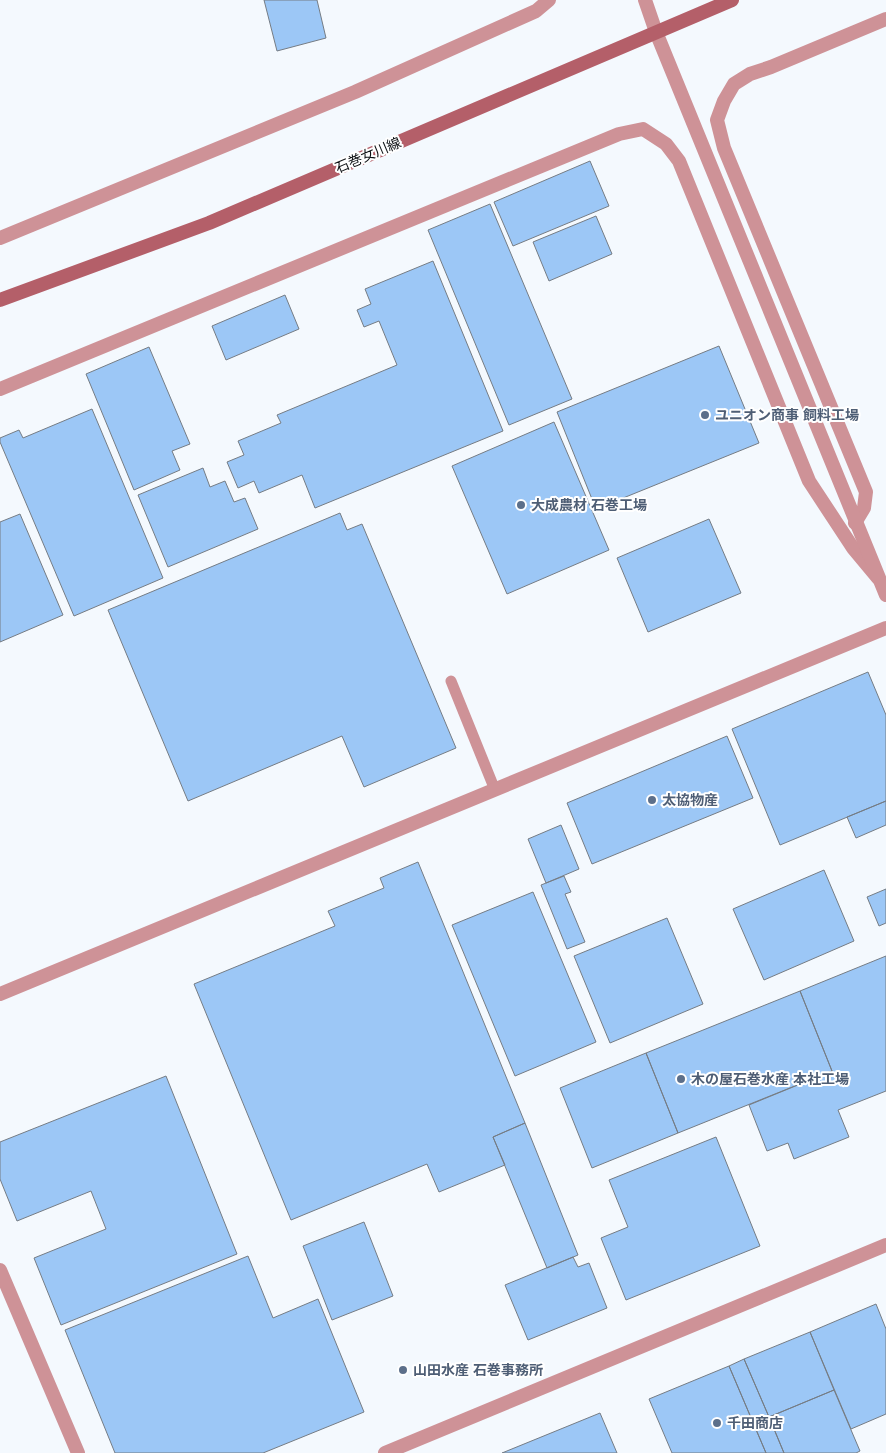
<svg xmlns="http://www.w3.org/2000/svg" width="886" height="1453" viewBox="0 0 886 1453" font-family="Quicksand,'Noto Sans JP',sans-serif">
<rect width="100%" height="100%" fill="#f4f9fe"/>
<path fill="#9cc7f6" stroke="#757c84" d="M 264,0 L 317,0 L 326,38 L 277,51 Z
M 590,161 L 609,206 L 513,246 L 494,202 Z
M 490,204 L 572,399 L 509,425 L 428,230 Z
M 596,216 L 612,254 L 549,281 L 533,242 Z
M 433,261 L 503,431 L 315,508 L 302,475 L 259,493 L 254,481 L 238,488 L 227,462 L 244,455 L 238,441 L 281,423 L 277,415 L 397,365 L 379,321 L 364,327 L 357,310 L 371,304 L 365,289 Z
M 285,295 L 299,329 L 226,360 L 212,326 Z
M 719,346 L 759,443 L 596,509 L 557,412 Z
M 149,347 L 190,444 L 172,451 L 180,470 L 134,490 L 86,374 Z
M 92,409 L 163,578 L 74,616 L 0,442 L 0,438 L 19,430 L 23,438 Z
M 554,422 L 609,550 L 507,594 L 452,466 Z
M 203,468 L 210,487 L 225,481 L 234,502 L 245,498 L 258,529 L 168,567 L 138,495 Z
M 340,513 L 347,530 L 362,524 L 456,748 L 364,787 L 342,736 L 188,801 L 108,610 Z
M 20,514 L 63,615 L 0,642 L 0,522 Z
M 709,519 L 741,593 L 648,632 L 617,558 Z
M 868,672 L 886,715 L 886,801 L 780,845 L 732,729 Z
M 727,736 L 753,798 L 592,864 L 567,803 Z
M 886,801 L 886,825 L 856,838 L 847,817 Z
M 561,825 L 579,869 L 546,883 L 528,839 Z
M 418,862 L 525,1123 L 493,1137 L 505,1165 L 439,1192 L 427,1164 L 291,1220 L 194,984 L 335,926 L 328,911 L 384,888 L 380,878 Z
M 824,870 L 854,941 L 764,980 L 733,909 Z
M 564,876 L 571,892 L 565,894 L 585,942 L 567,949 L 541,885 Z
M 886,889 L 886,923 L 879,926 L 867,897 Z
M 533,892 L 596,1042 L 515,1076 L 452,925 Z
M 667,918 L 703,1004 L 610,1043 L 574,956 Z
M 886,956 L 886,1091 L 838,1110 L 849,1137 L 794,1159 L 788,1143 L 767,1151 L 749,1105 L 832,1071 L 800,991 Z
M 800,991 L 832,1071 L 678,1133 L 646,1053 Z
M 646,1053 L 678,1133 L 592,1168 L 560,1088 Z
M 166,1076 L 237,1254 L 61,1325 L 34,1258 L 106,1229 L 91,1191 L 17,1221 L 0,1179 L 0,1142 Z
M 525,1123 L 578,1255 L 547,1268 L 493,1137 Z
M 716,1137 L 760,1246 L 626,1300 L 601,1238 L 628,1227 L 609,1180 Z
M 364,1222 L 393,1296 L 332,1320 L 303,1246 Z
M 248,1256 L 273,1318 L 318,1299 L 364,1412 L 263,1453 L 115,1453 L 65,1330 Z
M 573,1257 L 578,1267 L 589,1263 L 607,1308 L 528,1340 L 505,1285 Z
M 876,1304 L 886,1329 L 886,1414 L 851,1429 L 810,1332 Z
M 810,1332 L 834,1390 L 769,1417 L 744,1359 Z
M 744,1359 L 769,1417 L 784,1453 L 766,1453 L 729,1366 Z
M 729,1366 L 766,1453 L 672,1453 L 649,1399 Z
M 834,1390 L 860,1451 L 856,1453 L 784,1453 L 769,1417 Z
M 600,1413 L 617,1453 L 502,1453 Z"/>
<g fill="none" stroke-linecap="round" stroke-linejoin="round">
<path stroke="#ce9297" stroke-width="11" d="M 451,681 L 495,790"/>
<path stroke="#ce9297" stroke-width="14" d="M 0,238 L 355,92 L 536,11 L 549,0
M 0,389 L 619,134 L 643,129 L 666,144 L 679,161 L 809,481 L 853,548 L 878,578
M 855,523 L 864,508 L 866,492 L 724,148 L 717,120 L 724,101 L 734,84 L 750,74 L 771,67 L 886,19"/>
<path stroke="#ce9297" stroke-width="14" d="M 645,0 L 656,32 L 886,595
M 0,994 L 886,628
M 0,1270 L 78,1453
M 385,1453 L 886,1245"/>
<path stroke="#b45f69" stroke-width="14" d="M 0,300 L 209,223 L 732,0"/>
</g>
<g fill="#5c6f8a" stroke="#fff" stroke-width="2">
<circle cx="705" cy="415" r="5"/>
<circle cx="521" cy="505" r="5"/>
<circle cx="652" cy="800" r="5"/>
<circle cx="681" cy="1079" r="5"/>
<circle cx="403" cy="1370" r="5"/>
<circle cx="717" cy="1423" r="5"/>
</g>
<g text-anchor="middle" dominant-baseline="central" stroke-width="4" stroke-linejoin="round" paint-order="stroke">
<g font-size="14" fill="#0e1114" stroke="#fff">
<text transform="translate(368 155) rotate(-23)">石巻女川線</text>
</g>
<g font-size="14" font-weight="bold" fill="#4e5e75" stroke="#fff" text-anchor="start">
<text x="715" y="415">ユニオン商事 飼料工場</text>
<text x="531" y="505">大成農材 石巻工場</text>
<text x="662" y="800">太協物産</text>
<text x="691" y="1079">木の屋石巻水産 本社工場</text>
<text x="413" y="1370">山田水産 石巻事務所</text>
<text x="727" y="1423">千田商店</text>
</g>
</g>
</svg>
